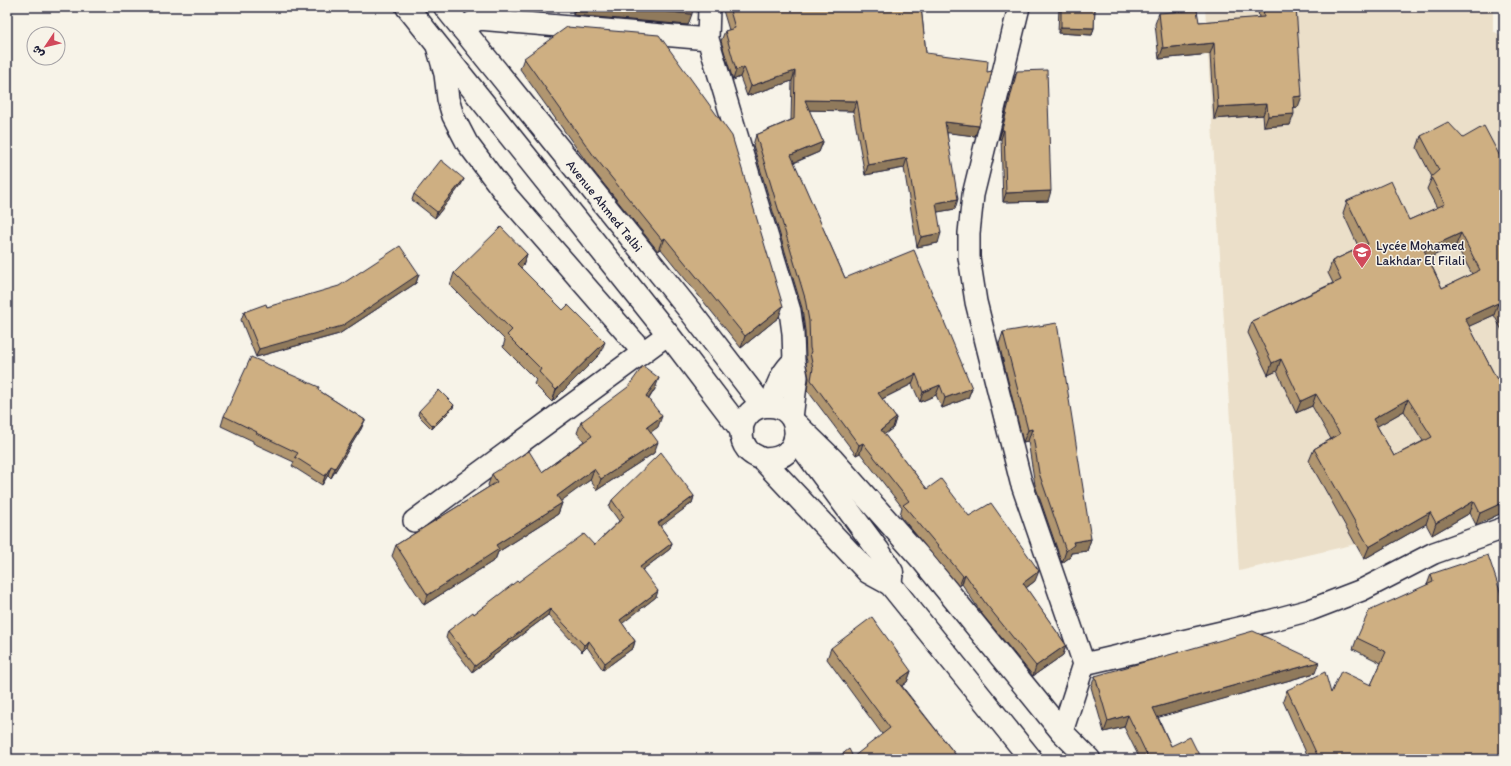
<svg xmlns="http://www.w3.org/2000/svg" width="1511" height="766" viewBox="0 0 1511 766" font-family="Itim,'Playpen Sans Arabic',sans-serif">
<rect width="100%" height="100%" fill="#f7f3e8"/>
<filter id="ink" filterUnits="userSpaceOnUse"><feTurbulence type="fractalNoise" baseFrequency=".025" numOctaves="2"/><feDisplacementMap in="SourceGraphic" scale="8" xChannelSelector="R" yChannelSelector="G"/><feConvolveMatrix kernelMatrix="1 2 1 2 8 2 1 2 1" color-interpolation-filters="sRGB"/></filter>
<g filter="url(#ink)">
<path fill="#ebdfc9" d="M 1205,7 L 1493,7 L 1493,31 L 1504,37 L 1504,500 L 1373,540 L 1239,571 Z"/>
<g fill="none" stroke-linecap="round" stroke-linejoin="round">
<g stroke="#22223b" stroke-width="24">
<path id="minor" d="M 709,7 L 708,39 L 790,311 L 793,333 L 794,361 L 797,377 L 792,418
M 1019,7 L 973,195 L 969,233 L 969,257 L 976,302 L 1021,482 L 1084,664 L 1062,732
M 461,28 L 479,19 L 708,39
M 437,46 L 445,74 L 448,99 L 453,116 L 467,143 L 507,196 L 643,352
M 770,405 C 776,389 780,372 794,361
M 414,521 L 668,334
M 1084,664 L 1269,621 L 1310,610 L 1362,590 L 1434,553 L 1504,528"/>
</g>
<g stroke="#22223b" stroke-width="25">
<g id="secondary">
<path d="M 407,7 L 668,334 L 742,431"/>
<path id="s1" d="M 445,7 L 690,311 L 763,406"/>
<path d="M 794,422 L 833,460 L 924,562 L 1062,732 L 1089,759"/>
<path d="M 795,438 L 878,550 L 892,572 L 890,584"/>
<path d="M 762,459 C 808,463 804,403 767,406 C 760,406 753,409 748,415 C 740,424 739,439 747,449 C 750,454 756,456 762,459 L 868,572 L 890,584 L 1031,759"/>
</g>
</g>
<use href="#minor" stroke="#f7f3e8" stroke-width="21"/>
<use href="#secondary" stroke="#f7f3e8" stroke-width="22"/>
</g>
<path fill="#b19670" stroke="#22223b" fill-rule="evenodd" d="M 573,7 L 693,7 L 688,25 L 573,15 Z
M 722,7 L 921,7 L 926,53 L 979,126 L 975,136 L 947,132 L 955,209 L 937,212 L 938,243 L 917,247 L 904,168 L 865,175 L 853,111 L 809,110 L 823,142 L 819,152 L 794,163 L 845,278 L 972,388 L 968,398 L 942,408 L 936,395 L 920,402 L 912,384 L 882,399 L 896,418 L 893,428 L 884,434 L 927,489 L 969,516 L 1035,581 L 1026,588 L 1066,645 L 1063,655 L 1033,676 L 982,614 L 962,584 L 959,586 L 902,518 L 900,515 L 902,507 L 860,453 L 856,455 L 807,390 L 809,378 L 806,363 L 807,361 L 806,358 L 805,331 L 802,308 L 753,145 L 756,135 L 791,120 L 792,81 L 747,96 L 740,77 L 733,80 L 721,41 L 725,31 L 729,30 Z
M 1059,7 L 1095,7 L 1094,28 L 1092,35 L 1058,33 Z
M 1260,7 L 1296,7 L 1298,107 L 1294,108 L 1290,125 L 1264,127 L 1263,115 L 1214,119 L 1210,54 L 1159,59 L 1155,24 L 1159,13 L 1199,22 L 1259,18 L 1258,11 Z
M 1501,7 L 1504,7 L 1504,26 Z
M 524,58 L 779,317 L 741,348 L 661,249 L 658,251 L 590,167 L 520,69 Z
M 1017,71 L 1048,201 L 1003,202 L 1001,139 L 999,139 L 1013,81 Z
M 1421,136 L 1463,138 L 1504,164 L 1504,334 L 1494,315 L 1469,326 L 1504,393 L 1504,512 L 1476,525 L 1470,513 L 1432,535 L 1426,524 L 1364,559 L 1309,461 L 1314,449 L 1331,439 L 1312,406 L 1296,413 L 1277,371 L 1268,375 L 1248,333 L 1252,321 L 1333,283 L 1328,273 L 1332,261 L 1359,248 L 1343,213 L 1347,201 L 1409,220 L 1437,208 L 1427,189 L 1432,177 L 1417,148 ZM 1456,245 L 1472,274 L 1442,288 L 1428,258 ZM 1404,411 L 1423,441 L 1394,456 L 1377,426 Z
M 464,179 L 461,185 L 435,218 L 412,200 L 414,194 Z
M 527,254 L 523,266 L 521,268 L 600,354 L 552,402 L 534,384 L 536,380 L 503,347 L 505,340 L 450,285 L 454,273 Z
M 419,274 L 416,283 L 339,334 L 256,357 L 241,320 L 244,312 Z
M 1003,332 L 1091,539 L 1087,551 L 1071,553 L 1070,557 L 1062,563 L 1035,485 L 1028,441 L 1023,442 L 999,344 Z
M 655,389 L 649,399 L 658,427 L 650,432 L 654,453 L 597,490 L 590,480 L 560,501 L 562,503 L 558,514 L 498,552 L 495,560 L 424,605 L 392,556 L 396,545 L 489,487 L 488,485 L 492,474 L 542,472 L 584,441 L 577,433 L 581,422 Z
M 318,390 L 365,420 L 361,429 L 331,478 L 328,475 L 322,485 L 292,466 L 294,462 L 253,443 L 253,441 L 221,426 L 224,416 Z
M 453,408 L 432,429 L 418,415 L 419,411 Z
M 694,496 L 692,503 L 660,526 L 672,543 L 670,549 L 642,570 L 656,597 L 622,623 L 635,641 L 633,648 L 603,670 L 587,647 L 582,652 L 548,615 L 472,672 L 446,638 L 448,631 L 474,614 L 518,582 L 594,545 L 619,521 L 609,507 L 612,500 Z
M 1431,574 L 1504,759 L 1309,759 L 1283,701 L 1287,690 L 1331,693 L 1371,685 L 1381,663 L 1353,649 L 1357,638 L 1427,585 Z
M 831,648 L 911,671 L 907,682 L 902,686 L 959,759 L 882,734 L 827,659 Z
M 1315,673 L 1158,717 L 1171,746 L 1201,759 L 1140,759 L 1124,727 L 1104,732 L 1091,687 L 1095,676 Z"/>
<path fill="#907a5b" stroke="#22223b" d="M 483,7 L 538,7 L 536,12 Z
M 576,7 L 616,7 L 692,14 L 688,25 L 573,15 Z
M 1061,27 L 1094,28 L 1092,35 L 1058,33 Z
M 1214,43 L 1210,54 L 1159,59 L 1163,48 Z
M 744,67 L 740,77 L 733,80 L 736,70 Z
M 795,71 L 792,81 L 747,96 L 751,86 Z
M 1302,96 L 1298,107 L 1289,108 L 1293,97 Z
M 805,100 L 857,101 L 853,111 L 801,110 Z
M 1267,104 L 1263,115 L 1214,119 L 1218,107 Z
M 1294,114 L 1290,125 L 1264,127 L 1268,116 Z
M 945,122 L 979,126 L 975,136 L 941,132 Z
M 1002,130 L 1004,130 L 1001,139 L 999,139 Z
M 823,142 L 819,152 L 788,165 L 791,155 Z
M 907,158 L 904,168 L 865,175 L 868,165 Z
M 464,179 L 461,185 L 435,218 L 437,212 Z
M 1051,191 L 1048,201 L 1003,202 L 1006,193 Z
M 958,199 L 955,209 L 932,213 L 936,203 Z
M 941,233 L 938,243 L 917,247 L 921,237 Z
M 1461,233 L 1456,245 L 1420,262 L 1424,250 Z
M 665,238 L 661,249 L 658,251 L 662,240 Z
M 527,254 L 523,266 L 513,276 L 517,264 Z
M 419,274 L 416,283 L 339,334 L 256,357 L 259,349 Z
M 1498,303 L 1494,315 L 1461,330 L 1465,318 Z
M 783,306 L 779,317 L 741,348 L 745,336 Z
M 605,342 L 600,354 L 552,402 L 556,390 Z
M 1281,359 L 1277,371 L 1268,375 L 1272,363 Z
M 916,374 L 912,384 L 874,403 L 878,393 Z
M 659,378 L 655,389 L 643,407 L 646,396 Z
M 940,385 L 936,395 L 920,402 L 923,392 Z
M 972,388 L 968,398 L 942,408 L 945,398 Z
M 1316,394 L 1312,406 L 1296,413 L 1301,401 Z
M 1408,399 L 1404,411 L 1369,431 L 1373,419 Z
M 454,405 L 453,408 L 432,429 L 433,426 Z
M 662,416 L 658,427 L 643,438 L 647,427 Z
M 896,418 L 893,428 L 877,440 L 881,430 Z
M 365,420 L 361,429 L 331,478 L 335,468 Z
M 1032,429 L 1028,441 L 1023,442 L 1028,430 Z
M 658,442 L 654,453 L 597,490 L 601,479 Z
M 863,443 L 860,453 L 856,455 L 859,445 Z
M 331,466 L 328,475 L 322,485 L 325,476 Z
M 594,469 L 590,480 L 553,507 L 557,496 Z
M 694,496 L 692,503 L 656,530 L 658,523 Z
M 1474,501 L 1470,513 L 1432,535 L 1436,523 Z
M 1504,502 L 1504,512 L 1476,525 L 1480,513 Z
M 562,503 L 558,514 L 498,552 L 495,560 L 424,605 L 428,595 L 496,545 Z
M 1430,512 L 1426,524 L 1364,559 L 1369,547 Z
M 1091,539 L 1087,551 L 1071,553 L 1070,557 L 1062,563 L 1066,551 L 1073,542 Z
M 672,543 L 670,549 L 637,574 L 640,567 Z
M 1039,571 L 1035,581 L 1019,593 L 1023,583 Z
M 965,574 L 962,584 L 959,586 L 963,576 Z
M 658,591 L 656,597 L 618,627 L 620,620 Z
M 550,609 L 548,615 L 472,672 L 475,666 Z
M 589,641 L 587,647 L 582,652 L 584,645 Z
M 635,641 L 633,648 L 603,670 L 605,663 Z
M 1066,645 L 1063,655 L 1033,676 L 1036,666 Z
M 1319,662 L 1315,673 L 1149,720 L 1153,708 Z
M 911,671 L 907,682 L 893,692 L 897,681 Z
M 1128,715 L 1124,727 L 1104,732 L 1108,721 Z"/>
<path fill="#ceaf82" stroke="#22223b" fill-rule="evenodd" d="M 616,7 L 693,7 L 692,14 Z
M 729,7 L 921,7 L 926,53 L 988,61 L 987,72 L 992,71 L 979,126 L 945,122 L 958,199 L 936,203 L 941,233 L 921,237 L 907,158 L 868,165 L 857,101 L 805,100 L 823,142 L 791,155 L 845,278 L 914,250 L 972,388 L 945,398 L 940,385 L 923,392 L 916,374 L 878,393 L 896,418 L 881,430 L 927,489 L 941,479 L 969,516 L 991,503 L 1039,571 L 1023,583 L 1066,645 L 1036,666 L 986,604 L 965,574 L 963,576 L 906,508 L 903,505 L 909,501 L 863,443 L 859,445 L 811,380 L 813,368 L 810,353 L 811,352 L 810,348 L 809,321 L 805,298 L 756,135 L 794,119 L 795,71 L 751,86 L 744,67 L 736,70 L 725,31 L 735,28 Z
M 1061,7 L 1095,7 L 1094,28 L 1061,27 Z
M 1263,7 L 1296,7 L 1302,96 L 1293,97 L 1294,114 L 1268,116 L 1267,104 L 1218,107 L 1214,43 L 1163,48 L 1159,13 L 1197,10 L 1199,22 L 1264,17 Z
M 567,27 L 659,35 L 732,136 L 783,306 L 745,336 L 665,238 L 662,240 L 594,156 L 524,58 Z
M 1047,70 L 1051,191 L 1006,193 L 1004,130 L 1002,130 L 1017,71 Z
M 1448,122 L 1463,138 L 1484,126 L 1504,164 L 1504,314 L 1498,303 L 1465,318 L 1504,393 L 1504,502 L 1480,513 L 1474,501 L 1436,523 L 1430,512 L 1369,547 L 1314,449 L 1340,434 L 1316,394 L 1301,401 L 1281,359 L 1272,363 L 1252,321 L 1341,280 L 1332,261 L 1368,244 L 1347,201 L 1391,181 L 1409,220 L 1445,204 L 1431,177 L 1439,170 L 1421,136 ZM 1461,233 L 1480,270 L 1442,288 L 1424,250 ZM 1408,399 L 1432,437 L 1394,456 L 1373,419 Z
M 441,160 L 464,179 L 437,212 L 414,194 Z
M 501,227 L 527,254 L 517,264 L 563,310 L 568,305 L 605,342 L 556,390 L 539,372 L 541,369 L 507,335 L 512,330 L 454,273 Z
M 400,246 L 419,274 L 342,326 L 259,349 L 244,312 L 266,304 L 267,307 L 339,286 Z
M 1057,323 L 1091,539 L 1073,542 L 1074,545 L 1066,551 L 1039,473 L 1032,429 L 1028,430 L 1003,332 Z
M 251,357 L 319,387 L 318,390 L 365,420 L 335,468 L 331,466 L 325,476 L 295,457 L 298,453 L 256,433 L 257,432 L 224,416 Z
M 643,366 L 659,378 L 646,396 L 662,416 L 647,427 L 658,442 L 601,479 L 594,469 L 557,496 L 562,503 L 496,545 L 499,549 L 428,595 L 396,545 L 497,482 L 492,474 L 529,451 L 542,472 L 592,436 L 581,422 L 628,387 Z
M 439,390 L 454,405 L 433,426 L 419,411 Z
M 661,452 L 694,496 L 658,523 L 672,543 L 640,567 L 658,591 L 620,620 L 635,641 L 605,663 L 589,641 L 584,645 L 550,609 L 475,666 L 448,631 L 473,612 L 474,614 L 517,581 L 518,582 L 584,534 L 594,545 L 624,517 L 612,500 Z
M 1488,555 L 1504,603 L 1504,759 L 1319,759 L 1287,690 L 1325,672 L 1331,693 L 1341,671 L 1371,685 L 1386,652 L 1357,638 L 1369,611 L 1433,582 L 1431,574 Z
M 872,617 L 911,671 L 897,681 L 959,759 L 836,759 L 849,749 L 853,757 L 890,728 L 831,648 Z
M 1253,631 L 1319,662 L 1153,708 L 1171,746 L 1190,737 L 1201,759 L 1149,759 L 1128,715 L 1108,721 L 1095,676 Z
M 461,753 L 480,759 L 459,759 Z"/>
</g>
<defs>
<g id="school-pin" transform="scale(1)"><path d="M0 17L-7.5 6A9.5 9.5 0 1 1 7.5 6Z" fill="#d1495b" stroke="#f7f3e8"/><path d="M0-5L7-2L0 1L-7-2ZM-4 1L0 2.5L4 1V4Q0 6-4 4Z" fill="#fff"/></g>
</defs>
<g fill-rule="evenodd">
<use href="#school-pin" x="1362" y="252"/>
</g>
<g text-anchor="middle" dominant-baseline="central" stroke-width="3" stroke-linejoin="round" paint-order="stroke">
<g font-size="13" fill="#22223b" stroke="#f7f3e8">
<text stroke="none"><textPath href="#s1" startOffset="255">Avenue Ahmed Talbi</textPath></text>
</g>
<g font-size="13" fill="#22223b" stroke="#f7f3e8" text-anchor="start">
<text x="1376" y="245">Lycée Mohamed<tspan x="1376" dy="15">Lakhdar El Filali</tspan></text>
</g>
</g>
<rect width="1511" height="766" fill="none" stroke="#f7f3e8" stroke-width="24"/>
<rect x="12" y="12" width="1487" height="742" fill="none" stroke="#22223b" stroke-width="1.5" filter="url(#ink)"/>
<g transform="translate(46 46) rotate(235)"><circle r="19" fill="#f7f3e8" stroke="#a29fa3"/>
<path d="M0-3L7 15L0 10L-7 15Z" fill="#d1495b"/>
<text y="-6" font-size="11" font-weight="bold" text-anchor="middle" fill="#22223b">ش</text>
</g>
</svg>
